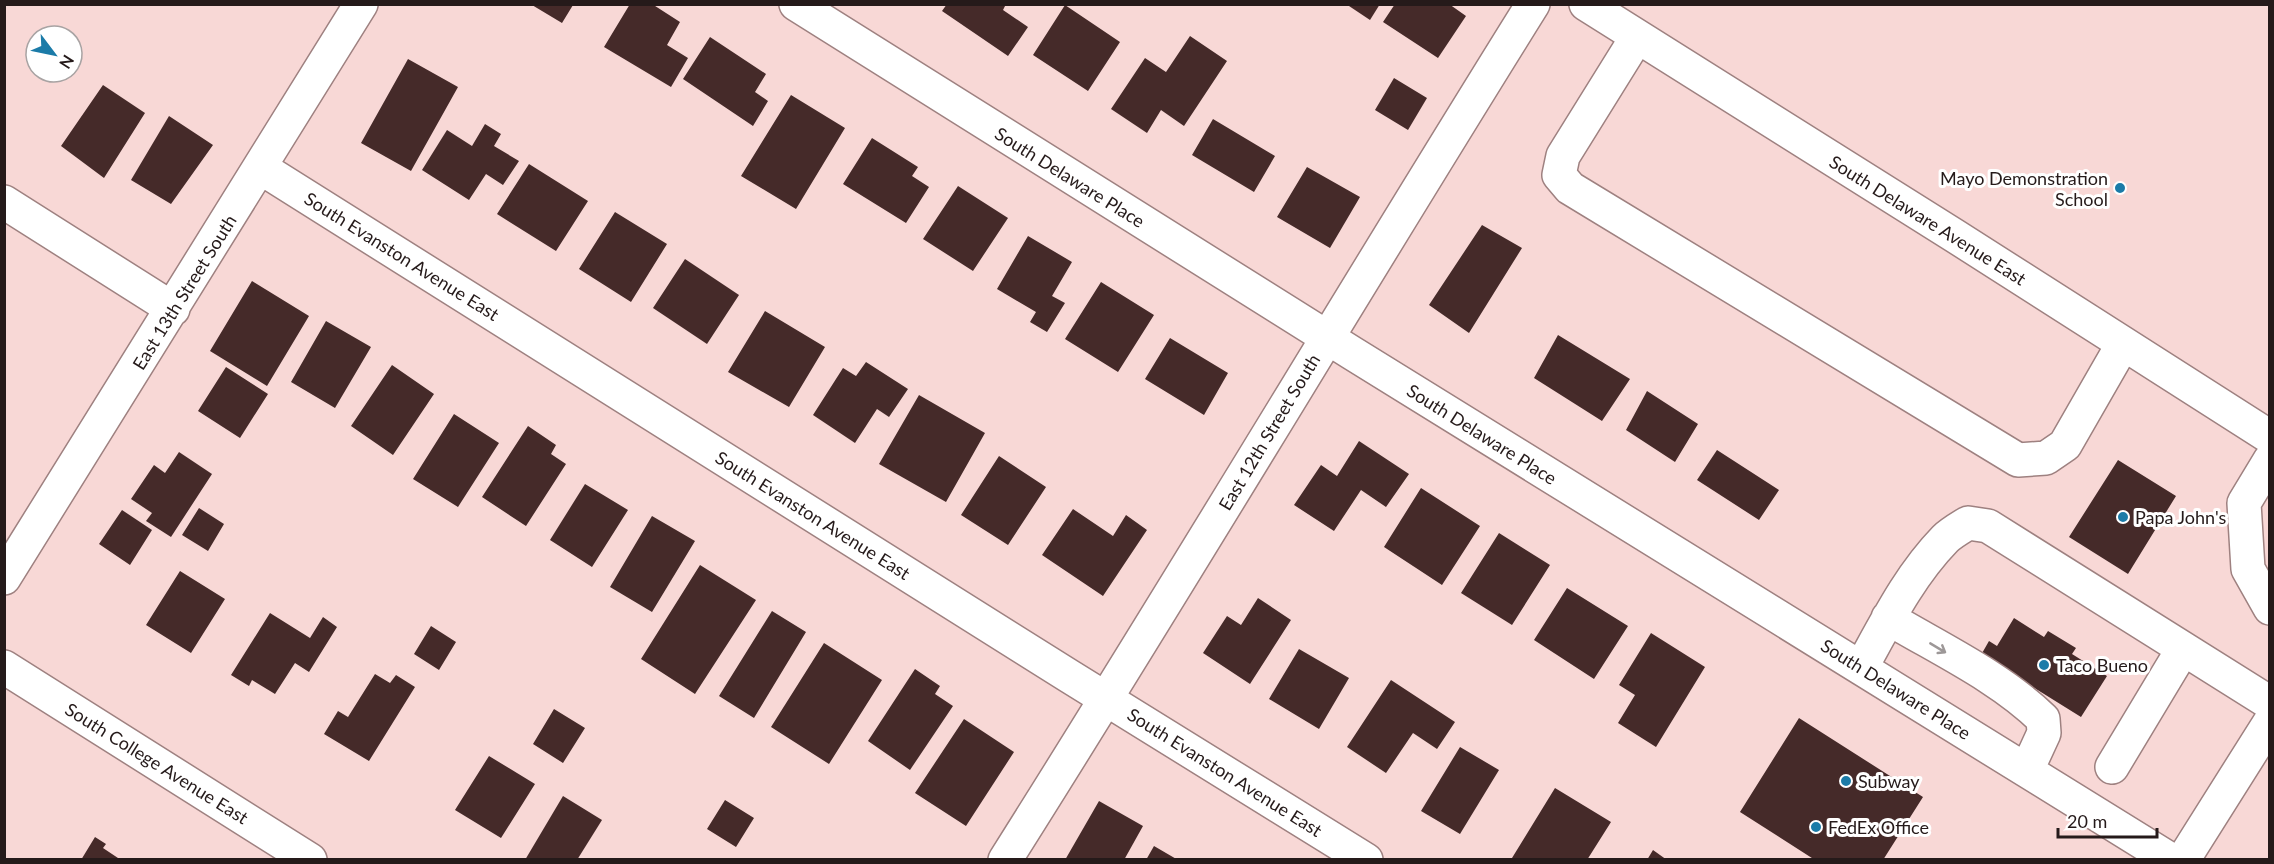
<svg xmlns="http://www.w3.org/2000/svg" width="2274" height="864" viewBox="0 0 2274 864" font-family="Lato,sans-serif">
<rect width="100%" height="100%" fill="#f8d8d6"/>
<path fill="#452a29" d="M 630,4 L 652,4 L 680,22 L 667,45 L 688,58 L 671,87 L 604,47 Z
M 947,4 L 1006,4 L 1003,10 L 1028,27 L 1008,56 L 942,11 Z
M 1346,4 L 1380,4 L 1370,20 Z
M 1395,4 L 1449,4 L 1466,16 L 1438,58 L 1383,22 Z
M 532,5 L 573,5 L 562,23 Z
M 1065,5 L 1120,42 L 1088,91 L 1033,55 Z
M 1190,36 L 1227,61 L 1184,126 L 1161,110 L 1147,133 L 1111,109 L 1145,58 L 1166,72 Z
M 710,37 L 766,74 L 755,92 L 768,101 L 753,126 L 683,79 Z
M 408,59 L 458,87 L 411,171 L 361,143 Z
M 1394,78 L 1427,98 L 1408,130 L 1375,110 Z
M 103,85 L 145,113 L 104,178 L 61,146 Z
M 791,95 L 845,128 L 796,209 L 741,176 Z
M 169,116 L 213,145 L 171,204 L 131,180 Z
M 1213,119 L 1275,156 L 1254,192 L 1192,155 Z
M 485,124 L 501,134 L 494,146 L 519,161 L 503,185 L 486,174 L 469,200 L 422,170 L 447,130 L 472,146 Z
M 872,138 L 918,167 L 912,176 L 929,187 L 906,223 L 843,184 Z
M 529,164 L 588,201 L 556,251 L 497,214 Z
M 1307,167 L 1360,197 L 1330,248 L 1277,217 Z
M 958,186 L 1008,218 L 973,271 L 923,239 Z
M 615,212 L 667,244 L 631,302 L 579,269 Z
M 1482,225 L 1522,248 L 1469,333 L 1429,305 Z
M 1028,236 L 1072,262 L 1052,296 L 1065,303 L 1047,332 L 1030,322 L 1036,312 L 997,289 Z
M 685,259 L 739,295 L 707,344 L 653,308 Z
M 252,281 L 309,316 L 267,386 L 210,351 Z
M 1101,282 L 1154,315 L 1118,372 L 1065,339 Z
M 765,311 L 825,347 L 789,407 L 728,372 Z
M 326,321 L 371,347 L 335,408 L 291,382 Z
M 1558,335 L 1630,379 L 1602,421 L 1534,378 Z
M 1170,338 L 1228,373 L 1204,415 L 1145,379 Z
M 866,362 L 908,389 L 889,417 L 877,409 L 855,443 L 813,415 L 843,368 L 856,376 Z
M 392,365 L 434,394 L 393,455 L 351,426 Z
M 226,367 L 268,394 L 240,438 L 198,411 Z
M 1647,391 L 1698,424 L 1675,462 L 1626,430 Z
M 919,395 L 985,433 L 946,502 L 879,464 Z
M 454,414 L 499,443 L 458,507 L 413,479 Z
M 528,426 L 556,445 L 551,454 L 566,464 L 526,526 L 482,497 Z
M 1359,441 L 1409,474 L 1386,507 L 1361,490 L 1334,531 L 1294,505 L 1321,465 L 1337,476 Z
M 1717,450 L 1779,490 L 1759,520 L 1697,480 Z
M 179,452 L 212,474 L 171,537 L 146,521 L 152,513 L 131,499 L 154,465 L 165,473 Z
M 999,456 L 1046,487 L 1008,545 L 961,515 Z
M 2118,460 L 2176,496 L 2128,574 L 2069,537 Z
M 585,484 L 628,510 L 592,567 L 550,540 Z
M 1421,488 L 1480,526 L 1442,585 L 1384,547 Z
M 199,508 L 224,524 L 208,551 L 182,535 Z
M 1073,509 L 1113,536 L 1126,515 L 1147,530 L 1103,596 L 1042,555 Z
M 122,510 L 152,530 L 130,565 L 99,544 Z
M 652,516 L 695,541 L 652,612 L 610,587 Z
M 1499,533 L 1550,565 L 1512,625 L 1461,593 Z
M 700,565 L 756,600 L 695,694 L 641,659 Z
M 180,571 L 225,599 L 191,653 L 146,625 Z
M 1567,588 L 1628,626 L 1594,679 L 1534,640 Z
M 1258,598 L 1291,620 L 1250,684 L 1203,653 L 1227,616 L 1241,625 Z
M 772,611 L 806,632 L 754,718 L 719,696 Z
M 270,613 L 310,638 L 323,617 L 337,627 L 309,672 L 295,663 L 275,694 L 252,680 L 249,686 L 231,675 Z
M 2014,618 L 2044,637 L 2048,631 L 2076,648 L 2072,654 L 2107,676 L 2081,717 L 1981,655 L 1989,641 L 1997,646 Z
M 431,626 L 456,642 L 439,670 L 414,654 Z
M 1651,633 L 1705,667 L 1656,747 L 1618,723 L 1635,695 L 1619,685 Z
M 824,643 L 882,680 L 829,764 L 771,727 Z
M 1299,649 L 1349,678 L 1319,729 L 1269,699 Z
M 915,669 L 940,686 L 935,694 L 953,706 L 910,770 L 868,741 Z
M 375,674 L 390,683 L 396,675 L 415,687 L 369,761 L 324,734 L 338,711 L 348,717 Z
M 1391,680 L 1455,722 L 1437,749 L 1413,733 L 1386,773 L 1347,747 Z
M 554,709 L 585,728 L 563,763 L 533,744 Z
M 1799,718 L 1923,797 L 1883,860 L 1815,860 L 1740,812 Z
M 964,719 L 1014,752 L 966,826 L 915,793 Z
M 1460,747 L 1499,770 L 1460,834 L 1421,811 Z
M 489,756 L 535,784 L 501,838 L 455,810 Z
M 1555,788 L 1611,822 L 1587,860 L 1515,860 L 1512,858 Z
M 563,796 L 602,820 L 577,860 L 525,860 Z
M 725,800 L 754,818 L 736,847 L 707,829 Z
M 1099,801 L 1143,826 L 1124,860 L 1065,860 Z
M 95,837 L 106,844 L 103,848 L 121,860 L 81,860 Z
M 1154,846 L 1178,860 L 1146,860 Z
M 1653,850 L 1667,860 L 1647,860 Z"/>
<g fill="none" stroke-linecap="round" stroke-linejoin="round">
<g stroke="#9e8180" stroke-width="36">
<path id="minor" d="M 796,4 L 1352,353 L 2171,860
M 1637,37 L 1563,156 L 1559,175 L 1570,188 L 2018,460 L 2046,458 L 2065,445 L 2123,344
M 261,168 L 1069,676 L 1366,860
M 4,202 L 173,309
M 2270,460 L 2244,503 L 2248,569 L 2270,608
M 4,578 L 361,4
M 1888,618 C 1940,649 2000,677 2043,719 L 2044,733 L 2027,770
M 4,667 L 310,860
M 1861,668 C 1886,623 1909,576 1945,539 C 1951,533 1960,528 1968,523 L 1988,526 L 2270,703
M 2112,767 L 2183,649
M 1005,860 C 1184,577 1355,289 1533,4"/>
</g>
<g stroke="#9e8180" stroke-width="36">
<path id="major" d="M 1586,4 L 1955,236 L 2270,437
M 2183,860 L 2270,722"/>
</g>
<use href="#minor" stroke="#fff" stroke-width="33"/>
<use href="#major" stroke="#fff" stroke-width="33"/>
</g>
<defs><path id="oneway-shaft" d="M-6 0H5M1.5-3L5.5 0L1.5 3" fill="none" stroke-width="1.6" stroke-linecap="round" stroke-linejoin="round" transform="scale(1.5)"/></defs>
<use stroke="#9d9898" href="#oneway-shaft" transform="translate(1938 648) rotate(31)"/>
<g fill="#1b7ba8" stroke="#fff" stroke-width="2">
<circle cx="2120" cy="188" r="6"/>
<circle cx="2123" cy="517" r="6"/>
<circle cx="2044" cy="665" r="6"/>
<circle cx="1846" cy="781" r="6"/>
<circle cx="1816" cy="827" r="6"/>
</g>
<g text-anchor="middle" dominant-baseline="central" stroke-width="6" stroke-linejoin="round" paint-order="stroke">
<g font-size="18" fill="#251a1a" stroke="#fff">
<text transform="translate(1070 177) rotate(32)">South Delaware Place</text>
<text transform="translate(1928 220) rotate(32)">South Delaware Avenue East</text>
<text transform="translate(402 256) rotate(32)">South Evanston Avenue East</text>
<text transform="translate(184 292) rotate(-58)">East 13th Street South</text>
<text transform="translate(1269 432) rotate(-59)">East 12th Street South</text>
<text transform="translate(1482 434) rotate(32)">South Delaware Place</text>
<text transform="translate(813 515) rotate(32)">South Evanston Avenue East</text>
<text transform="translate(1896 689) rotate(32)">South Delaware Place</text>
<text transform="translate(157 763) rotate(32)">South College Avenue East</text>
<text transform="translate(1225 772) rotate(32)">South Evanston Avenue East</text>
</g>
<g font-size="18" fill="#251a1a" stroke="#fff" text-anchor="start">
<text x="2108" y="178" text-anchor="end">Mayo Demonstration<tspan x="2108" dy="21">School</tspan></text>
<text x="2135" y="517">Papa John's</text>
<text x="2056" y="665">Taco Bueno</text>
<text x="1858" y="781">Subway</text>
<text x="1828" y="827">FedEx Office</text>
</g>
</g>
<rect width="2274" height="864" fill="none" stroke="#251a1a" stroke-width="12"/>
<g transform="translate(54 54) rotate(122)"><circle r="28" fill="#ffffff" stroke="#a8a3a3" stroke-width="1.5"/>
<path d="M0-4.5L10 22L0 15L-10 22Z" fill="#1b7ba8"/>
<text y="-9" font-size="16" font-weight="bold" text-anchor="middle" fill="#251a1a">N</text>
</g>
<path d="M2058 828v9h99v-9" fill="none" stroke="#251a1a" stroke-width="3"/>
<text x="2067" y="828" font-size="18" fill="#251a1a" stroke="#ffffff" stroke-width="4.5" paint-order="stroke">20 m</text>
</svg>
